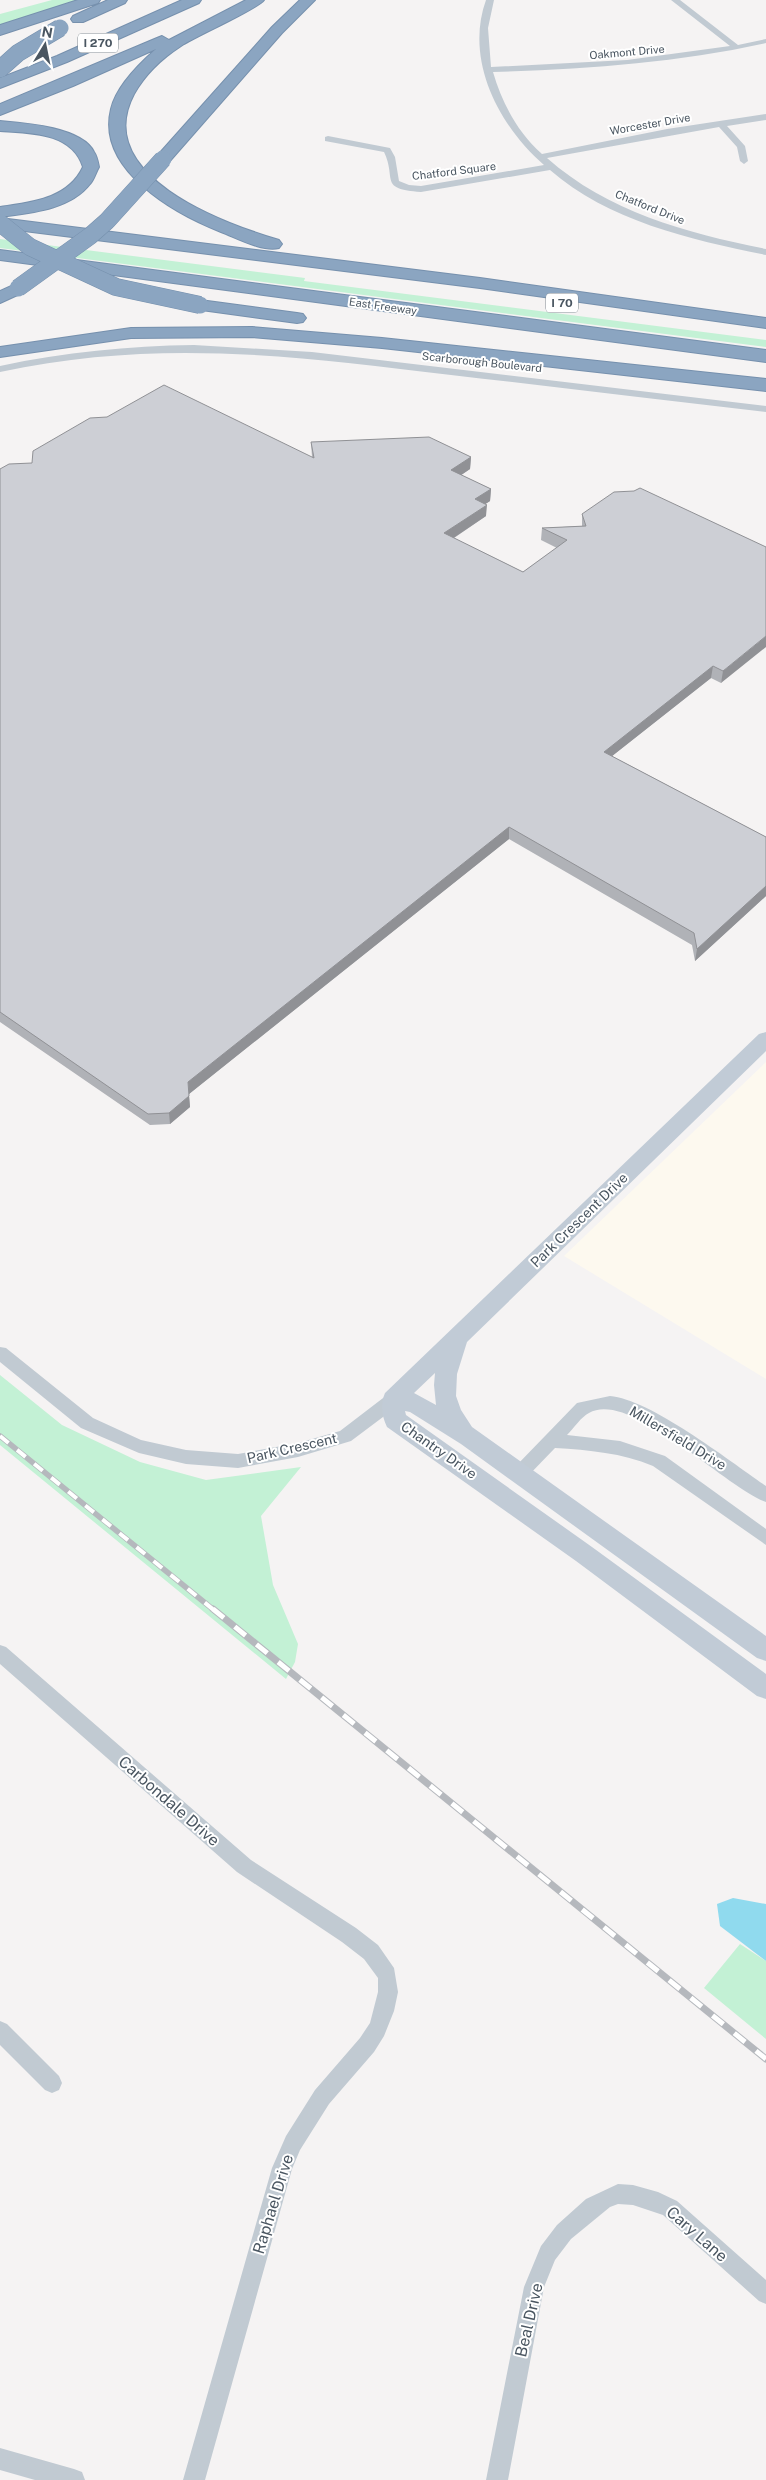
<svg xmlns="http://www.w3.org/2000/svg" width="766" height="2480" viewBox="0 0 766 2480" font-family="'Public Sans',sans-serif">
<rect width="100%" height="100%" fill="#f5f3f3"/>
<path fill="#fdf9ef" d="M 766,1062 L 766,1379 L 564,1256 Z"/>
<path fill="#c3f1d5" d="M 52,0 L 87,0 L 0,29 L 0,14 Z
M 0,239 L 305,278 L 304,281 L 766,340 L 766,347 L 0,248 Z
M 0,1375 L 62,1425 L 140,1462 L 206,1480 L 301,1467 L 261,1516 L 273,1585 L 298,1644 L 295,1662 L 286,1679 L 0,1445 Z
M 740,1944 L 766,1961 L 766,2039 L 704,1988 Z"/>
<path fill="#90daee" d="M 733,1898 L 766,1904 L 766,1961 L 720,1926 L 717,1904 Z"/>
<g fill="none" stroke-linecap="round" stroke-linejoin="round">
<g stroke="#7690ad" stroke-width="2">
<path id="highway" d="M 78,0 L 100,0 L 98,3 L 0,35 L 0,25 Z
M 108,0 L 127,0 L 125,3 L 83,22 L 73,22 L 71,19 L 73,16 Z
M 182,0 L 201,0 L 199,3 L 67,62 L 0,88 L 0,78 L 57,56 Z
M 246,0 L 264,0 C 258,9 196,36 181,46 C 161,59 146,73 134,94 C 91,175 222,223 279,240 L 282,244 L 279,248 C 262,252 237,238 221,232 C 175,214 96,170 111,109 C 116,87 140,63 156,49 L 73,86 L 0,115 L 0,104 L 157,38 L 162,36 L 169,40 Z
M 300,0 L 315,0 L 282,33 L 169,162 L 157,162 L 155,159 L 157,156 L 272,27 Z
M 0,121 C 24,123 82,127 94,152 C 97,156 98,162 99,167 C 96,172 94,180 90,184 C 70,210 30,213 0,217 L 0,207 C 32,202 68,199 83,167 C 72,132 30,133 0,131 Z
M 0,218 L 480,278 L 766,318 L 766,328 L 480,288 L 0,228 Z
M 0,250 L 766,350 L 766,362 L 0,260 Z
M 18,283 L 24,284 L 27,288 L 24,292 L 0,303 L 0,291 Z
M 200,300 L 297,313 L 303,314 L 306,318 L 303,322 L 297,323 L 194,309 L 191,305 L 194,301 Z
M 252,327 L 382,338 L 766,379 L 766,391 L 382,348 L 252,337 L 131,338 L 0,357 L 0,347 L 131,328 Z"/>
</g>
<path fill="#c1cad2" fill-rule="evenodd" d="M 486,0 L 494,0 L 488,28 L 491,67 L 627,60 L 730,46 L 671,0 L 680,0 L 738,45 L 766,39 L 766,43 C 676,63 585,69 493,72 C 502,103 518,133 542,154 L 667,129 L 766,114 L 766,120 L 727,126 L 745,146 L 748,161 L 744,164 L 740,161 L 737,147 L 719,127 L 547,158 C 608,212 687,233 766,249 L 766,255 C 692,240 608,221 550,170 L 421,192 C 378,189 397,179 384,152 L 325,141 L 325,137 L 328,136 L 390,148 L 395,157 L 399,181 L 409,185 L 421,186 L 544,165 C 500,127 464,61 486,0 Z
M 194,345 L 312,352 L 766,406 L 766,412 C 661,400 556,387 451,375 C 293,356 158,338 0,372 L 0,366 C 65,352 128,346 194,345 Z
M 0,1347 L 6,1348 L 93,1418 L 141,1440 L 186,1450 L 238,1454 L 298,1443 L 340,1431 L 387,1395 L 393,1393 L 399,1395 L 401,1400 L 399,1405 L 351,1441 L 298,1457 L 238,1468 L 186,1464 L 139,1453 L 81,1428 L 0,1362 Z
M 610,1396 C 650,1399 731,1462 766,1486 L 766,1502 C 726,1488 630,1389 589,1413 C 581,1417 574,1428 567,1435 L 620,1441 L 665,1456 L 766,1529 L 766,1545 L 653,1466 C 622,1453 589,1450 555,1448 L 526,1478 L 520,1480 L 514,1478 L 512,1473 L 514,1468 L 577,1403 Z
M 0,1645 L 6,1647 L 251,1860 L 356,1928 L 378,1945 L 394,1968 L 398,1992 L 394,2011 L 384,2036 L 374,2052 L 329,2104 L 300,2150 L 292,2169 L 205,2480 L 183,2480 L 272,2168 L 286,2136 L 315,2090 L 360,2038 L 370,2023 L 378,1992 L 378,1978 L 364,1959 L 342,1942 L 237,1872 L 0,1664 Z
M 0,2021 L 7,2024 L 59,2076 L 62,2083 L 59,2090 L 52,2093 L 45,2090 L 0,2045 Z
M 618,2184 L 633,2185 L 658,2192 L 677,2201 L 766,2280 L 766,2304 L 759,2301 L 663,2215 L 633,2205 L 618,2204 L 610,2207 L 571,2239 L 555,2260 L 544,2287 L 508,2480 L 486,2480 L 524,2287 L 541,2246 L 557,2225 L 586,2199 Z
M 0,2448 L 74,2469 L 82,2472 L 85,2480 L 35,2480 L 0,2470 Z"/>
<path fill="#c1cbd6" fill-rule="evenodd" d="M 766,1032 L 766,1051 L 467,1342 L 457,1374 L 456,1396 L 461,1410 L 472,1427 L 766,1636 L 766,1661 L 757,1658 L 461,1444 L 410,1412 L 405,1411 L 406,1415 L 592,1547 L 766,1674 L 766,1699 L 757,1696 L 576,1561 L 387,1427 C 382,1417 380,1404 385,1393 L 759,1034 ZM 435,1373 L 434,1385 L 436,1405 L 414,1393 Z"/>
<use href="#highway" fill="#8ba5c1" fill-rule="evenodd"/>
<g stroke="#b5b8bd" stroke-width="5.5">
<path id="rail-far1" d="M 0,1436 L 215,1611"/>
</g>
<g stroke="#b5b8bd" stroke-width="7">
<path id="rail" d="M 213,1609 L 766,2059"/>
</g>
<use href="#rail-far1" stroke="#fff" stroke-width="4" stroke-dasharray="11" stroke-linecap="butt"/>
<use href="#rail" stroke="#fff" stroke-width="5" stroke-dasharray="14" stroke-linecap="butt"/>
<g stroke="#7690ad" stroke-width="18" stroke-linecap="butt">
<path id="highway-bridge" d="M 0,69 L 18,53 L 60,28
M 0,223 L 30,247 L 116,287 L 200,305
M 18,288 L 90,236 L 107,221 L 163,159"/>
</g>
<use href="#highway-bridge" stroke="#8ba5c1" stroke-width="17"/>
</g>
<path fill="#b0b2b7" d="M 311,442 L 471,457 L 470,469 L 461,475 L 491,489 L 490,501 L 485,504 L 486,516 L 454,538 L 523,572 L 557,548 L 541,540 L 542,528 L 582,526 L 582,514 L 766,547 L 721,683 L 711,678 L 612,756 L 766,837 L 766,896 L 695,961 L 692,945 L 509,839 L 189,1094 L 190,1107 L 170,1124 L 150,1125 L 0,1022 L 0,469 L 312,457 Z"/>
<path fill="#909195" d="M 471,457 L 470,469 L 451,482 L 451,470 Z
M 491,489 L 490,501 L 475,511 L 475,499 Z
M 487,505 L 486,516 L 443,545 L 444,533 Z
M 766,636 L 766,647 L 721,683 L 723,671 Z
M 713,666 L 711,678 L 602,764 L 604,752 Z
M 509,827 L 509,839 L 189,1094 L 188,1082 Z
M 766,886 L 766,896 L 695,961 L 697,949 Z
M 189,1096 L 190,1107 L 170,1124 L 169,1113 Z"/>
<path fill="#cdcfd5" stroke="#909195" d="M 164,385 L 314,458 L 311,442 L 429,437 L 471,457 L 451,470 L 491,489 L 475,499 L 487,505 L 444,533 L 523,572 L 567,540 L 542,528 L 586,526 L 582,514 L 614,492 L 634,491 L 640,488 L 766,547 L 766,636 L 723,671 L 713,666 L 604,752 L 766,837 L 766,886 L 697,949 L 694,933 L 509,827 L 188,1082 L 189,1096 L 169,1113 L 148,1114 L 0,1012 L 0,469 L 9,464 L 32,463 L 33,451 L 90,418 L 107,417 Z"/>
<g text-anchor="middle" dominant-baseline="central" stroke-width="4" stroke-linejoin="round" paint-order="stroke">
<g font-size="11" fill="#4a5661" stroke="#fff">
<text transform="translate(627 52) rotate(-5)">Oakmont Drive</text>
<text transform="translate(650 124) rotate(-10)">Worcester Drive</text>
<text transform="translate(454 171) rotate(-7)">Chatford Square</text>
<text transform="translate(650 207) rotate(22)">Chatford Drive</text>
<text transform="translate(383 306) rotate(8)">East Freeway</text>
<text transform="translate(482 362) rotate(6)">Scarborough Boulevard</text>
</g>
<g fill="#fff" stroke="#808990" stroke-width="1">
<rect x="78" y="33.5" width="40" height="19" rx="4"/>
<rect x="546" y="293.5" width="32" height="19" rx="4"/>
</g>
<g font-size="12" font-weight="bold" fill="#4a5661">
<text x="98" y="43">I 270</text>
<text x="562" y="303">I 70</text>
</g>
<g font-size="14" fill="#4a5661" stroke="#fff">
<text transform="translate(579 1220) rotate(-44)">Park Crescent Drive</text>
<text transform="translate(678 1438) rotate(31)">Millersfield Drive</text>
<text transform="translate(292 1448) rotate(-13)">Park Crescent</text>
<text transform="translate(439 1450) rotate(35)">Chantry Drive</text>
</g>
<g font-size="16" fill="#4a5661" stroke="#fff">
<text transform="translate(169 1801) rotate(41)">Carbondale Drive</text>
<text transform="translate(273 2204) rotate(-73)">Raphael Drive</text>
<text transform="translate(697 2234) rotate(41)">Cary Lane</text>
<text transform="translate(529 2320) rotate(-77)">Beal Drive</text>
</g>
</g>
<g transform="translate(45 45) rotate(10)" stroke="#ffffff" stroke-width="4" paint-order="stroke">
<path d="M0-4L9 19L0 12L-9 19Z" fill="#4a5661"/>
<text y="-8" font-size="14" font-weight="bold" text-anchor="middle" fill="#4a5661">N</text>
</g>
</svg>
